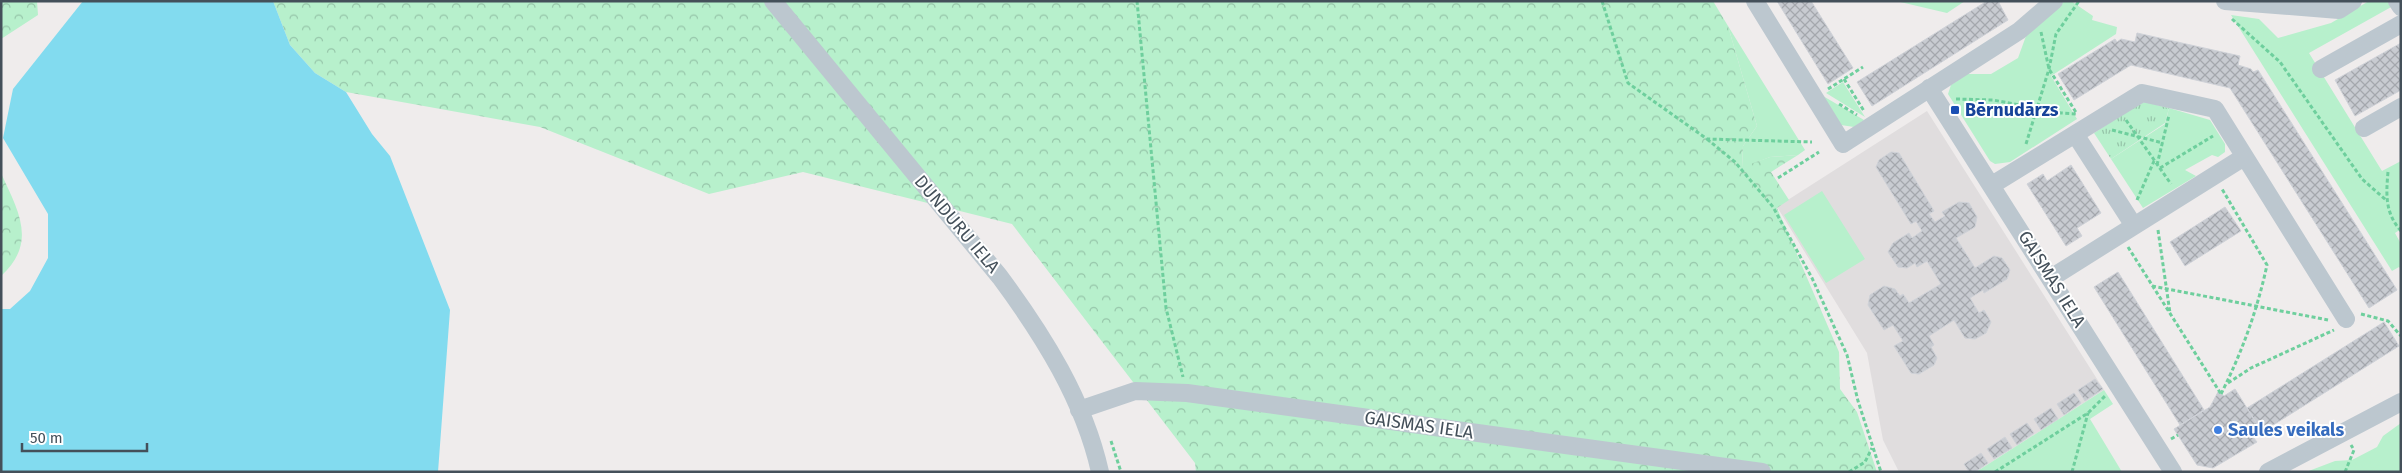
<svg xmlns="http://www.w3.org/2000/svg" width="2402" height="473" viewBox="0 0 2402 473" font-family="'Fira Sans',sans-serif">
<defs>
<pattern id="forest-crowns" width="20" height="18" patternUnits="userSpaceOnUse" patternTransform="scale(1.25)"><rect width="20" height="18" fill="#b7f0cc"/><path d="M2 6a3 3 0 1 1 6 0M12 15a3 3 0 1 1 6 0" fill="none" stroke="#96c5a9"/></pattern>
<pattern id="park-tufts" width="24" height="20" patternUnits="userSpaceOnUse" patternTransform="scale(1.25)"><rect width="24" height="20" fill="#b7f0cc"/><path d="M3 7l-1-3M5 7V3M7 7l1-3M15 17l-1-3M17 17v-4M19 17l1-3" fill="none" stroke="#96c5a9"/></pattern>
<pattern id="building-cross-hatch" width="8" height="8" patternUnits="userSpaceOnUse" patternTransform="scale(1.25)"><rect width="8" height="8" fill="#c8cbd1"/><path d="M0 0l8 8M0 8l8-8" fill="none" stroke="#a4a7ad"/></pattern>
</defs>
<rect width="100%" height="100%" fill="#efecec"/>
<path fill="#e0ddde" d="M 1927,111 L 2104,390 L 1976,472 L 1899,472 L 1883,440 L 1867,353 L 1777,207 Z"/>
<path fill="#b7f0cc" d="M 1896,1 L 1965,1 L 1947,13 Z
M 2065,1 L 2071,1 L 2093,16 L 2092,20 L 2117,27 L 2116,34 L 2051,76 L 2077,119 L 2010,162 L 1995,164 L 1990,161 L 1948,94 L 1951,85 L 1967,74 L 1991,74 L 2018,58 L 2026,36 L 2044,16 Z
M 2369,1 L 2390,1 L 2393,6 L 2309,53 L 2382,171 L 2401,161 L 2401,229 L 2395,233 L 2401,244 L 2401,269 L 2399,267 L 2392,271 L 2231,15 L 2259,19 L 2278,38 L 2331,23 Z
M 1728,26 L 1805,150 L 1798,155 L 1770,157 L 1742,168 L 1743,146 L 1757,126 Z
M 1843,82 L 1865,117 L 1826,93 Z
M 1823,96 L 1864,120 L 1854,127 L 1841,125 Z
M 2169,108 L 2210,120 L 2225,144 L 2225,152 L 2218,157 L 2212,155 L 2185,170 L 2196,176 L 2143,208 L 2111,159 L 2165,124 Z
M 1822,191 L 1865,259 L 1826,283 L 1784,215 Z
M 2104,390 L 2113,404 L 2090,419 L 2122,472 L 1976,472 Z
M 2401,423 L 2401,472 L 2306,472 L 2335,461 L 2352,460 L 2377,447 L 2383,436 Z"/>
<path fill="url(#forest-crowns)" d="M 1,1 L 37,1 L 38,15 L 1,39 Z
M 273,1 L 1713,1 L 1728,26 L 1757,126 L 1743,146 L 1742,167 L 1770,157 L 1798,155 L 1771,172 L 1789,200 L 1777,208 L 1839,352 L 1840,389 L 1857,412 L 1877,472 L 1196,472 L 1195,463 L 1012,224 L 803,172 L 709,194 L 540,127 L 346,92 L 315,73 L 290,45 Z
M 1,173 C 18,211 38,242 1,276 Z"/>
<path fill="url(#park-tufts)" d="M 2145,102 L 2169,108 L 2165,123 L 2111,159 L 2094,133 L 2137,105 Z"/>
<path fill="#82dbef" d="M 83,1 L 273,1 L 290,45 L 315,73 L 346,92 L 372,134 L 390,156 L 450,310 L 438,472 L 1,472 L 1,309 L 10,309 L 30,291 L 48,258 L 48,214 L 3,138 L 13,89 Z"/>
<path fill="url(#building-cross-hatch)" stroke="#cfd2d8" d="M 1777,1 L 1811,1 L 1853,68 L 1828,84 Z
M 1987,1 L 1998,1 L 2008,20 L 1872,106 L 1857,82 Z
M 2137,33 L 2240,56 L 2238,65 L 2251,69 L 2253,72 L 2258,70 L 2397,290 L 2369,308 L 2230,88 L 2131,65 L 2074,100 L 2058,74 L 2115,39 L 2117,42 L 2121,39 L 2135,42 Z
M 2401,43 L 2401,90 L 2355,116 L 2335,80 Z
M 1891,152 L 1899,153 L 1934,211 L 1929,214 L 1935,222 L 1945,216 L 1942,212 L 1959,202 L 1969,203 L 1977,217 L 1975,227 L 1956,238 L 1975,268 L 1994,256 L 2002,258 L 2010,270 L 2007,279 L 1984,293 L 1983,290 L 1970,298 L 1979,313 L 1984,310 L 1991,322 L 1986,333 L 1975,339 L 1965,338 L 1954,320 L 1929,336 L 1934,345 L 1931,347 L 1937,358 L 1934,365 L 1919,374 L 1911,373 L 1894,346 L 1903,341 L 1893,325 L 1884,330 L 1868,305 L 1870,295 L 1884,286 L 1895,289 L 1900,296 L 1903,294 L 1909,303 L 1941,284 L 1927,261 L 1917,267 L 1915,263 L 1907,268 L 1898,267 L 1888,252 L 1893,243 L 1909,233 L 1912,238 L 1922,231 L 1916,221 L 1911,224 L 1876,167 L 1879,160 Z
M 2071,165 L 2101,213 L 2077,228 L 2082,236 L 2066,246 L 2027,184 L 2043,174 L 2047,181 Z
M 2225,207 L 2241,231 L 2185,266 L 2170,242 Z
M 2118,272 L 2204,410 L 2180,425 L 2094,287 Z
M 2384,322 L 2399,346 L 2262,432 L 2247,408 Z
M 2095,379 L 2103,389 L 2085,401 L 2078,390 Z
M 2235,389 L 2262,432 L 2253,437 L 2257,442 L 2213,468 L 2197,465 L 2174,429 L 2210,407 L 2218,392 L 2224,396 Z
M 2074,393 L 2081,403 L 2064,415 L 2057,404 Z
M 2051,408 L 2058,419 L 2041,430 L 2034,419 Z
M 2027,423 L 2034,433 L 2017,445 L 2010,434 Z
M 2005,437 L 2012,448 L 1994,459 L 1987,449 Z
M 1981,453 L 1988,463 L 1975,472 L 1969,472 L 1964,464 Z"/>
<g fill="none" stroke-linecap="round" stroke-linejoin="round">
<path stroke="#6ecf9d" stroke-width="3" stroke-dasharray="4 2.5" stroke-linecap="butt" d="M 1137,1 L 1166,308 L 1183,377
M 1602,1 L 1628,83 L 1707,139 L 1812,142
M 2232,19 L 2280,62 L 2362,179 L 2386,200
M 2041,32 L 2049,69 L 2077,114
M 1844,79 L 1864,111
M 1828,89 L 1863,67
M 1956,99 L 1993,100 L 2061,113 L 2076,114
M 1839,104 L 1857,115
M 2126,120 L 2171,184
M 2112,130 L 2163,143
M 1707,139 L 1735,162 L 1773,207 L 1812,278 L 1847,355 L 1858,401 L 1881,472
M 2026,144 L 2049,69 L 2056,34 L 2079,1
M 2157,165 L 2169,115
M 2160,168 L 2213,136
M 2388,172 C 2386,195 2385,213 2401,231
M 1778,178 L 1819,152
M 2137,200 L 2154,161
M 2158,230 L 2170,313
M 2128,247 L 2221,394
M 2152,286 L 2328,320
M 2361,314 L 2388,321 L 2401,336
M 2228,383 L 2251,368 L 2334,330
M 2221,394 C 2242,352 2257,311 2267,265 L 2222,189
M 2171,439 L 2178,435
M 1111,441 L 1121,472
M 1849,472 L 1865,462 L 1872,448
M 1995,472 L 2088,413 L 2106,395
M 2072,472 L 2088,413
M 2345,472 L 2354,450 L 2351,445"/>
<path stroke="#bcc7cf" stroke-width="18" d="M 773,1 L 1000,277 C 1043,335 1084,400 1100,472
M 1755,1 L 1843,144 L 2019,31 L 2054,1
M 2225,1 L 2339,10 L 2353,1
M 2397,1 L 2401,7
M 2321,69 L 2401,24
M 1929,88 L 2173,472
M 2364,128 L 2401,107
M 2075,134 L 2134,226
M 1992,185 L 2142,93 L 2215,109 L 2346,319
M 2051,278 L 2244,157
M 1079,410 L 1135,391 L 1187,393 L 1762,472
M 2268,472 L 2401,402"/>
</g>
<rect fill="#1a4fb4" stroke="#fff" stroke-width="2" x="1950" y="105" width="10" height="10" rx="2.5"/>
<circle fill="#3f7fe0" stroke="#fff" stroke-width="2" cx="2218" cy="430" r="5"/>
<g text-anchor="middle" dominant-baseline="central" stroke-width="4" stroke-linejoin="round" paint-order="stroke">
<g font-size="18" font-weight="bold" fill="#164399" stroke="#fff" text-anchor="start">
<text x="1965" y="110">Bērnudārzs</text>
</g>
<g font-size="18" fill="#44505a" stroke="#fff">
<text transform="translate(957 224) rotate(50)">DUNDURU IELA</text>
<text transform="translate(2052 279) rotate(58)">GAISMAS IELA</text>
<text transform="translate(1419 425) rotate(8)">GAISMAS IELA</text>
</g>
<g font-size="18" font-weight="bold" fill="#366cbe" stroke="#fff" text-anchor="start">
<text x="2228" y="430">Saules veikals</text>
</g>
</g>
<rect width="2402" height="473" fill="none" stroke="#44505a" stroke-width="5"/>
<path d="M22 443v8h125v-8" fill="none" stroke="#44505a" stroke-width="2.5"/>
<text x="30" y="443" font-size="15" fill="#44505a" stroke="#ffffff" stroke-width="4" paint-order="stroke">50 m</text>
</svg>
